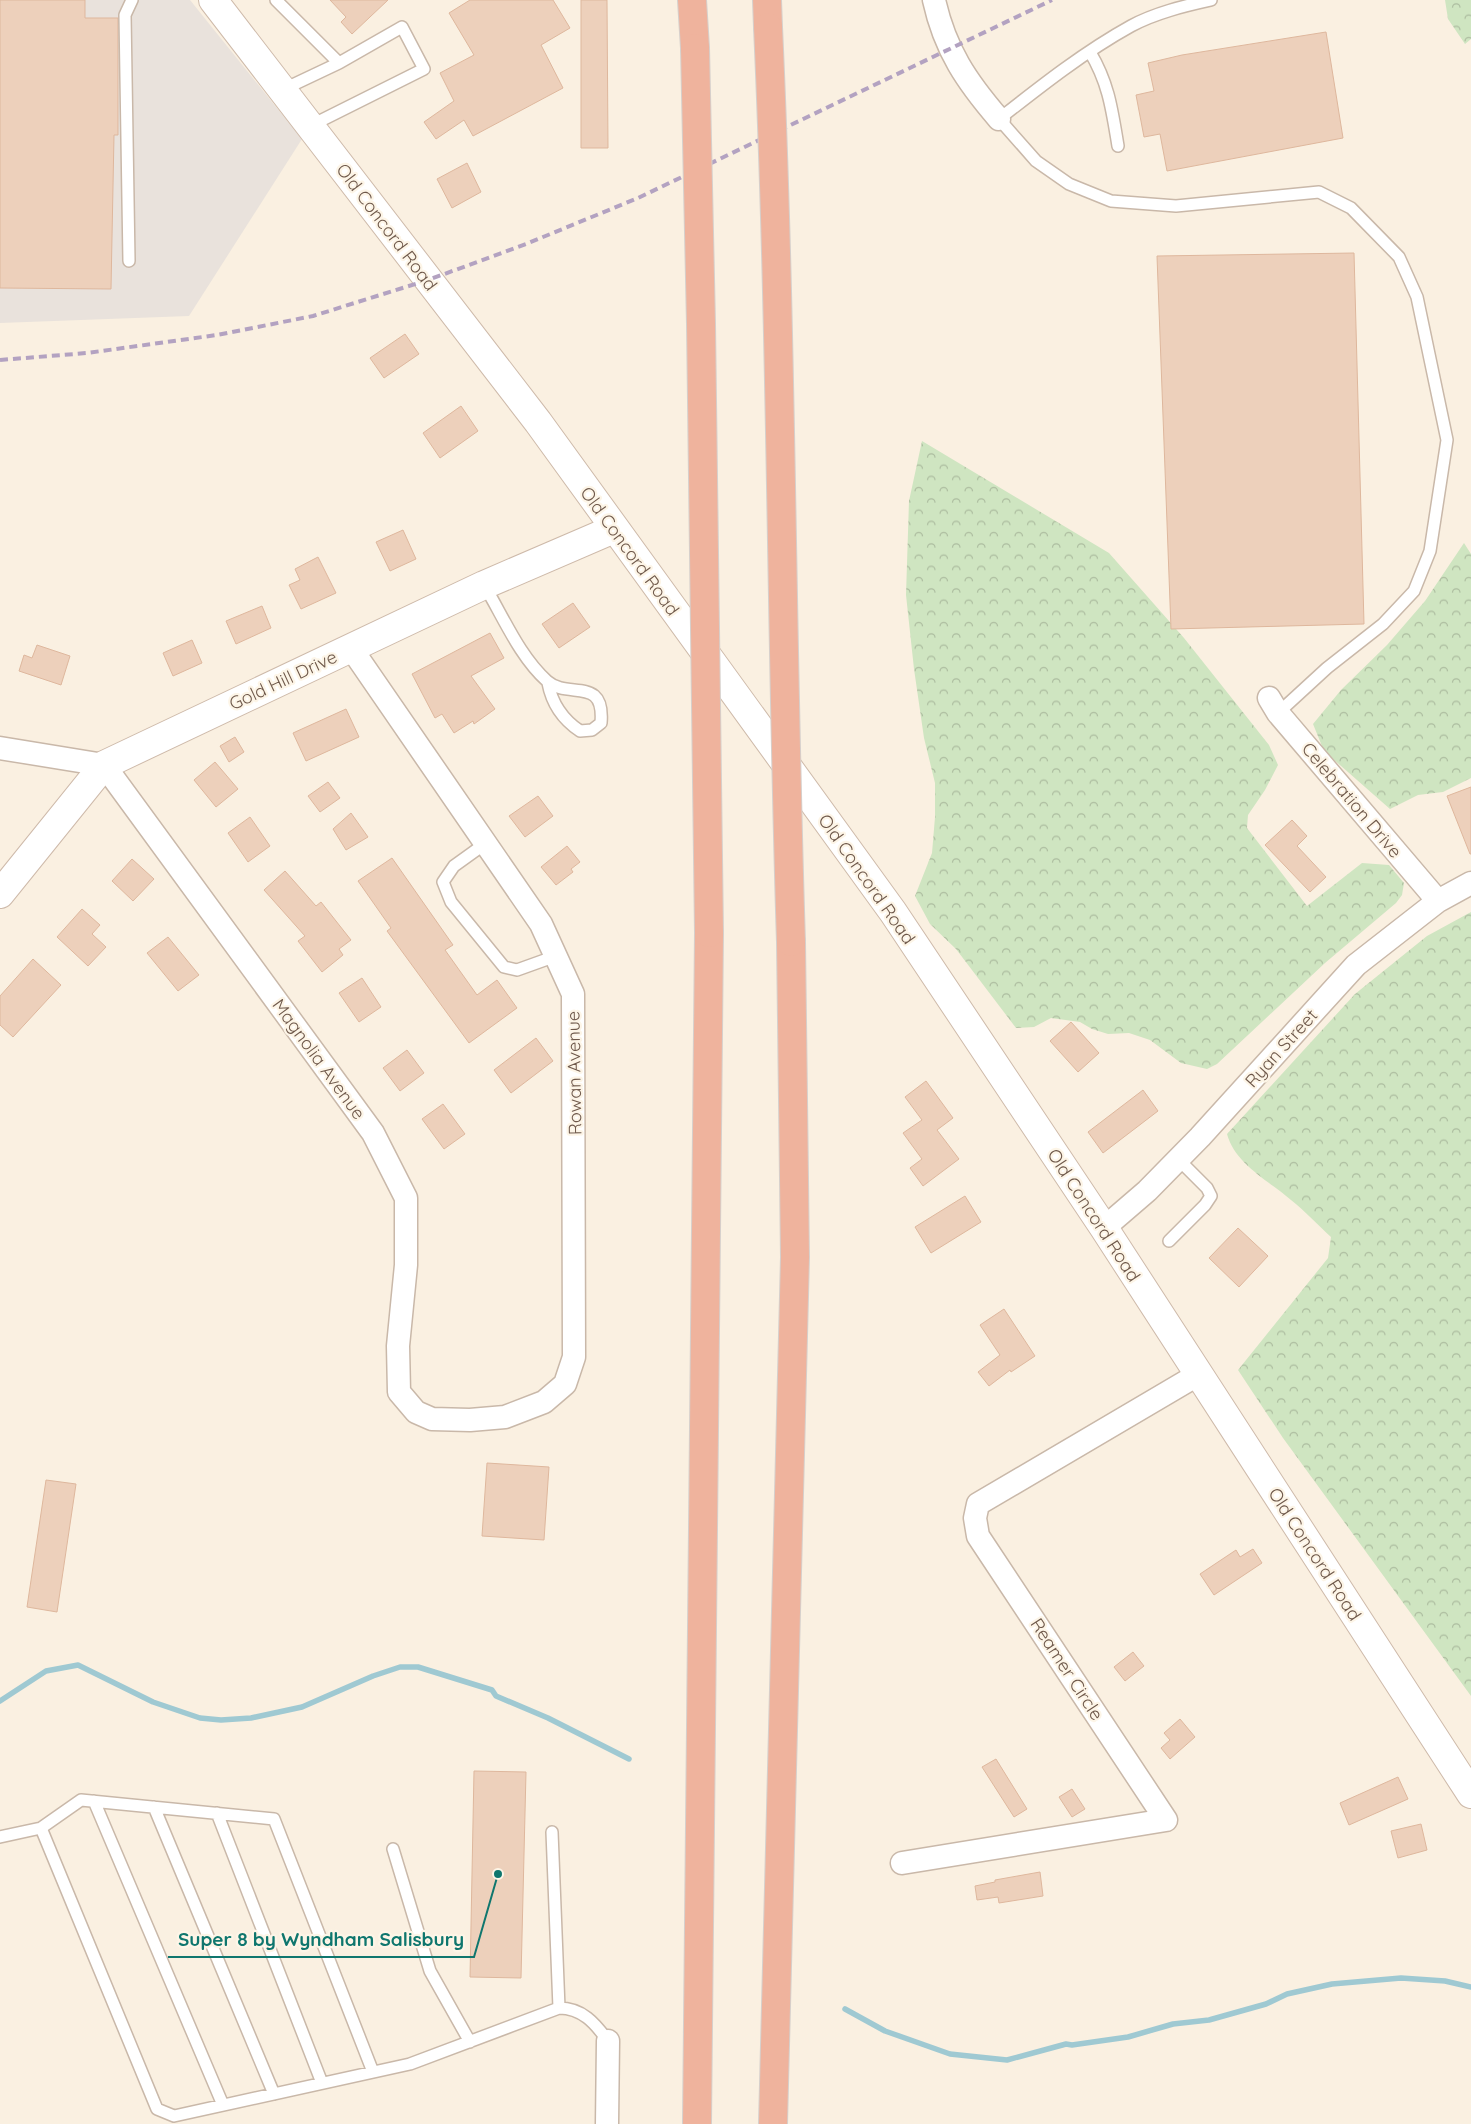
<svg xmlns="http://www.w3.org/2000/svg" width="1471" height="2124" viewBox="0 0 1471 2124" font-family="Quicksand,sans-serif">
<defs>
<pattern id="forest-crowns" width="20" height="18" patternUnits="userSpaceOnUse" patternTransform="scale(1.25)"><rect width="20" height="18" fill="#cfe5c1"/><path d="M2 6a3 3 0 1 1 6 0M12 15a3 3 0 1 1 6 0" fill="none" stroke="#acbc9f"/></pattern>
</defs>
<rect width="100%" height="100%" fill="#faf0e1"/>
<path fill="#e9e2dc" d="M 0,0 L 190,0 L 302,139 L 189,316 L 0,323 Z"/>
<path fill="url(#forest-crowns)" d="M 1445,0 L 1471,0 L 1471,39 L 1465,44 L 1448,19 Z
M 922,441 L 1109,553 L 1184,638 L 1269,745 L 1278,765 L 1265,790 L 1248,815 L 1247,828 L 1307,906 L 1362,863 L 1389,865 L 1404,883 L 1402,895 L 1396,903 L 1325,963 L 1217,1064 L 1207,1069 L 1181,1063 L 1150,1040 L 1129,1033 L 1108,1034 L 1092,1029 L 1080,1022 L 1051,1018 L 1034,1027 L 1016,1028 L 956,949 L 930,924 L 915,896 L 932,853 L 935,817 L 935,783 L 924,738 L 914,669 L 906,595 L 909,501 Z
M 1464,543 L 1471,554 L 1471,778 L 1443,792 L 1418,795 L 1390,809 L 1324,751 L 1313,724 L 1341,690 L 1387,645 L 1425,601 Z
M 1471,912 L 1471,1696 L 1283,1438 L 1238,1370 L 1328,1258 L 1331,1237 C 1318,1225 1305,1211 1291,1200 C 1269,1181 1235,1164 1227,1134 L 1355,994 L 1427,936 Z"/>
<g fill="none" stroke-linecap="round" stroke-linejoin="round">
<path stroke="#9fc9d2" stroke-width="5.5" d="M 0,1701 L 46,1671 L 78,1665 L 153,1702 L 200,1718 L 221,1720 L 251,1718 L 302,1707 L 373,1676 L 400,1667 L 418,1667 L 492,1690 L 496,1696 L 548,1718 L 629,1759
M 845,2009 L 885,2031 L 950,2054 L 1007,2060 L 1066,2044 L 1072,2045 L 1128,2037 L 1173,2024 L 1209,2020 L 1266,2004 L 1287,1994 L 1332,1984 L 1401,1978 L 1445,1981 L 1471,1987"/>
</g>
<path fill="#edd0bb" stroke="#deb79d" d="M 0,0 L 85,0 L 85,18 L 118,18 L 118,135 L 114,135 L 111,289 L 0,288 Z
M 330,0 L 388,0 L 352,34 L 341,22 L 346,17 Z
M 470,0 L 553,0 L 570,28 L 541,45 L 563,88 L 473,136 L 464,120 L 436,139 L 424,122 L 454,101 L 440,73 L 474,55 L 449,13 Z
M 581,0 L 607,0 L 608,148 L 581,148 Z
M 1326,32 L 1343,138 L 1167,171 L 1160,134 L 1144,137 L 1136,95 L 1154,91 L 1148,63 L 1182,55 Z
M 467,163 L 481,192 L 452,208 L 437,179 Z
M 1354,253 L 1364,624 L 1171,629 L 1157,256 Z
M 405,334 L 419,354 L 384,378 L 370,358 Z
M 461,406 L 478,431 L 440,458 L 423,433 Z
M 403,530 L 416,559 L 390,571 L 376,542 Z
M 318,557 L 336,593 L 301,609 L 289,585 L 300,580 L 295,569 Z
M 573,603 L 590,627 L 559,648 L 542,624 Z
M 262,606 L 271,628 L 236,644 L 226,621 Z
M 490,633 L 504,658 L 471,676 L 495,709 L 474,724 L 473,721 L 454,733 L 442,714 L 435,718 L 412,674 Z
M 192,640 L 202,663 L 173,676 L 163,653 Z
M 37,645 L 70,656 L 61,685 L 19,671 L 24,655 L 32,658 Z
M 346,709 L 359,737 L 306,761 L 293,733 Z
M 235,737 L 244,752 L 229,762 L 220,746 Z
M 215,762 L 238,789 L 216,807 L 194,780 Z
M 328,782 L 340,798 L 320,812 L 308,796 Z
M 1471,787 L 1471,854 L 1470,854 L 1447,796 Z
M 538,796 L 553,816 L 525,837 L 509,816 Z
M 351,813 L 368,837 L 346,850 L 333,829 Z
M 250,817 L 270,846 L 248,862 L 228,833 Z
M 1292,820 L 1307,836 L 1297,846 L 1326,877 L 1310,892 L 1265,845 Z
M 567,846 L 580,862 L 571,869 L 573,872 L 556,885 L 541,867 Z
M 392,858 L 453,945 L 445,950 L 477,995 L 497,980 L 517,1008 L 469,1043 L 387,931 L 391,928 L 358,881 Z
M 132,859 L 154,879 L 133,901 L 112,881 Z
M 285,871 L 316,906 L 321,902 L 351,940 L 339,949 L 343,955 L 322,972 L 298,941 L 305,936 L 264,890 Z
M 82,909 L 100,925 L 92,934 L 106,947 L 88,966 L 57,937 Z
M 168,937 L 199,975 L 178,991 L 147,953 Z
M 33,959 L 61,985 L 13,1037 L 0,1025 L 0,996 Z
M 362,978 L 381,1007 L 359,1022 L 339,993 Z
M 1071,1022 L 1099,1053 L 1078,1072 L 1050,1041 Z
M 536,1038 L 553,1061 L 511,1093 L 494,1070 Z
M 407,1050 L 424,1073 L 400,1091 L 383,1068 Z
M 926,1081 L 953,1118 L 937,1130 L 959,1159 L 923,1186 L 910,1168 L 922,1159 L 903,1133 L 922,1120 L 905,1097 Z
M 1143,1090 L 1158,1111 L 1103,1153 L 1088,1132 Z
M 443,1104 L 465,1134 L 444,1149 L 422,1119 Z
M 965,1196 L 981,1222 L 931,1253 L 915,1227 Z
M 1238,1228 L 1268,1256 L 1239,1287 L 1209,1258 Z
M 1004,1309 L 1035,1356 L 1011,1372 L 1010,1370 L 989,1386 L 978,1372 L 1000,1355 L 980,1325 Z
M 487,1463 L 549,1467 L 544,1540 L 482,1536 Z
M 46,1480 L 76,1484 L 57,1612 L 27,1607 Z
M 1253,1549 L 1262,1563 L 1214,1595 L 1200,1574 L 1236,1550 L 1240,1557 Z
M 1133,1652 L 1144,1666 L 1125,1681 L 1114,1667 Z
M 1180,1719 L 1195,1737 L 1170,1759 L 1161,1748 L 1170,1740 L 1164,1733 Z
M 996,1759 L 1027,1809 L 1014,1817 L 982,1767 Z
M 474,1771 L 526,1772 L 521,1978 L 470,1977 Z
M 1398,1777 L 1408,1799 L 1349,1825 L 1340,1803 Z
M 1072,1789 L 1085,1809 L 1072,1817 L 1059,1797 Z
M 1421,1824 L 1427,1850 L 1398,1858 L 1391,1831 Z
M 1040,1872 L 1043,1896 L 999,1903 L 998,1897 L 977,1900 L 975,1886 L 995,1882 L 995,1880 Z"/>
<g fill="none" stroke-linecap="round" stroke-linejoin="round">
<g stroke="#c9b8a9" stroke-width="14">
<path id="lane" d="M 276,0 L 339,63 L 402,27 L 424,69 L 310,126
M 1211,0 C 1184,6 1155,13 1131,26 C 1084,52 1041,86 999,119 L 1036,161 L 1069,184 L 1111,201 L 1176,206 L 1319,192 L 1351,208 L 1399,257 L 1417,297 L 1447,440 L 1430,551 L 1414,591 L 1383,624 L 1327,668 L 1278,713
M 1090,52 C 1109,84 1112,110 1118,146
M 282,90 L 339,63
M 129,261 L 125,15 L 132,0
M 484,585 C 503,616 519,656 547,681 C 568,700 605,675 601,723 L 592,730 L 580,731 C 562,719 552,704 548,683
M 486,843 L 454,866 L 443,882 L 451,902 L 504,967 L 517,970 L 556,956
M 1169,1241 L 1205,1205 L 1211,1196 L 1207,1188 L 1178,1159
M 94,1801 L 223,2105
M 154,1807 L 274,2094
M 217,1813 L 322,2083
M 552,1832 L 559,2008
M 0,1837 L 41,1828
M 393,1849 L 430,1971 L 470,2042
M 373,2072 L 274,1819 L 81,1800 L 41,1828 L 157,2109 L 174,2116 L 410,2064 L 559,2008 C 582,2008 595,2023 608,2041"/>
</g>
<g stroke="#c9b8a9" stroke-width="25">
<path id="street" d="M 934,0 C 945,50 967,82 999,119
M 1269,698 L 1278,713 L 1438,901
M 0,748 L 104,765 L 373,1133 L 406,1198 L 406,1265 L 398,1346 L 399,1392 L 416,1412 L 432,1419 L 470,1420 L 505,1417 L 544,1402 L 565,1384 L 574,1357 L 573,994 L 541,924 L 351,648
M 1104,1228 L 1147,1191 L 1200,1137 L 1356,965 L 1438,901 L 1471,883
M 902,1863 L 1166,1820 L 978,1536 L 975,1518 L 978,1504 L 1199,1374
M 607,2124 L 608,2041"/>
</g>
<g stroke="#cebaaa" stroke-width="30">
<path id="secondary" d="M 213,0 L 538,422 L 893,912 L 1104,1228 L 1471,1794
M 0,894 L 104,765 L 484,585 L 614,529"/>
</g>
<g stroke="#d6d0cc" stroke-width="30">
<path id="highway" d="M 692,0 L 695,48
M 767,0 L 768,27
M 697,2124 L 709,933
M 773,2124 L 795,1257 L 791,942"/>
</g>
<use href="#lane" stroke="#fff" stroke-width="11"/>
<use href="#street" stroke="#fff" stroke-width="22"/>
<use href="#secondary" stroke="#fff" stroke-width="28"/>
<use href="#highway" stroke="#efb39d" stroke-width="28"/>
<path stroke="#b3a2c1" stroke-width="4" stroke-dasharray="8 5" stroke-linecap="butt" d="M 0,360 L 87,353 L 217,335 L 313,316 L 428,280 L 526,244 L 638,198 L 1052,0"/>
<g stroke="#d6d0cc" stroke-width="30" stroke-linecap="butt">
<path id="highway-bridge" d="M 768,27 C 782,332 781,637 791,942
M 695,48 L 701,324 L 709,933"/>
</g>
<use href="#highway-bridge" stroke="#efb39d" stroke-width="28"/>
</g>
<g text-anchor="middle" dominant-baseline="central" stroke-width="4.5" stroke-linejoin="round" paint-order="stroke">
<g font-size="18" fill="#6e584a" stroke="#fdf5e7">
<text transform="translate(387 227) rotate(53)">Old Concord Road</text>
<text transform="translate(630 551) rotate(54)">Old Concord Road</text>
<text transform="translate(283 680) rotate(-25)">Gold Hill Drive</text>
<text transform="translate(1352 800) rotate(50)">Celebration Drive</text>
<text transform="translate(867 879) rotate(55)">Old Concord Road</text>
<text transform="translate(1281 1048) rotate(-48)">Ryan Street</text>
<text transform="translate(319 1059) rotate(54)">Magnolia Avenue</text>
<text transform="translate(574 1073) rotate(-91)">Rowan Avenue</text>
<text transform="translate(1094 1215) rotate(57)">Old Concord Road</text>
<text transform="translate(1315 1554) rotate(57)">Old Concord Road</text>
<text transform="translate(1067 1669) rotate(57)">Reamer Circle</text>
</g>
</g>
<path fill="none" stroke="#0f766e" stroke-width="2" d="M498 1874L474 1957H168"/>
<circle fill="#0f766e" stroke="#fdf5e7" stroke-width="2" cx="498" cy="1874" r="5"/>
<g font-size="19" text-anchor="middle" font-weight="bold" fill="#0f766e" stroke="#fdf5e7" stroke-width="4.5" stroke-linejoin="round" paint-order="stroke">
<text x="321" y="1946">Super 8 by Wyndham Salisbury</text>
</g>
</svg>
